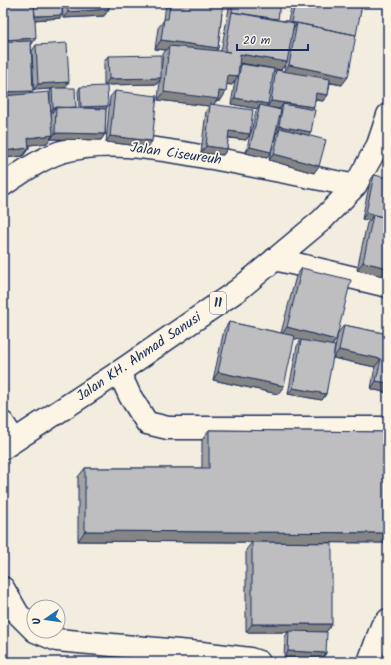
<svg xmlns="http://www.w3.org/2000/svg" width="391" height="665" viewBox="0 0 391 665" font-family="Kalam,sans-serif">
<rect width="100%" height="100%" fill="#f3ede0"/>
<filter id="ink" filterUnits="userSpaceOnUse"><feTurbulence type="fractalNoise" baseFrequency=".025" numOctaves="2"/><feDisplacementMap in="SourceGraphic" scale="8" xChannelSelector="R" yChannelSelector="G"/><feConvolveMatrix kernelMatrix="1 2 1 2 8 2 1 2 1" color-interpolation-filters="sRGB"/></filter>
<g filter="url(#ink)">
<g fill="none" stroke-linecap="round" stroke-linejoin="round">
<g stroke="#1b2f5e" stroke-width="25">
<path id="minor" d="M 3,185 C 21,173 40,159 61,152 C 110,138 163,150 212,158 C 260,167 308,176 355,186
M 275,259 L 388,286
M 119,372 L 130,396 L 147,423 L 168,428 L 388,428
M 3,423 L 14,440
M 3,588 L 18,614 L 34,630
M 35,631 L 57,640 L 201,653 L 250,659 L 259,662
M 369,662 L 382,626 L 388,620"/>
</g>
<g stroke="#1b2f5e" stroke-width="25">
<path id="highway" d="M 3,448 L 119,372 L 238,290 L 322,220 L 355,186 L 378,145 L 388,115"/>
</g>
<use href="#minor" stroke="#fcf5e5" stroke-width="22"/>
<use href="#highway" stroke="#fcf5e5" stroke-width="22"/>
</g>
<path fill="#a3a3a5" stroke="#1b2f5e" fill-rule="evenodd" d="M 3,3 L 60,18 L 35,20 L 32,44 L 31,44 L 33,91 L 31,93 L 50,108 L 50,91 L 52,89 L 34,90 L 32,51 L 36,45 L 65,88 L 76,107 L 75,108 L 79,108 L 78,91 L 80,87 L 106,109 L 105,134 L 101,140 L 51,139 L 51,137 L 47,143 L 29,145 L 29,148 L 23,156 L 3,158 ZM 50,111 L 53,111 L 51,114 L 51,119 Z
M 62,3 L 108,3 L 109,9 L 104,16 L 63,18 Z
M 166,3 L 223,3 L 218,48 L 216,51 L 221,51 L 230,3 L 280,3 L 277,20 L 288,21 L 292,3 L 350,3 L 342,85 L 330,83 L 328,95 L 323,101 L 315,100 L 313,110 L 309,135 L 314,173 L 269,160 L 276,134 L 277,133 L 276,133 L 267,158 L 246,153 L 250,134 L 246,140 L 228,138 L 227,149 L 223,155 L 201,153 L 206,111 L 209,106 L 158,100 L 160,80 L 157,84 L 104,85 L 104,62 L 108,56 L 161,72 L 163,54 L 166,50 L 155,49 L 158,28 L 164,20 ZM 239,63 L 281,70 L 285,65 L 284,71 L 276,70 L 273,73 L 241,64 L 239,67 ZM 235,81 L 231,104 L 258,109 L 256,111 L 251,133 L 213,105 L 217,100 L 221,100 L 227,84 L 232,85 ZM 268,107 L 280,109 L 280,110 Z
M 115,91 L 152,141 L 148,147 L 106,142 L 110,97 Z
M 374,175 L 388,277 L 357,270 L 367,223 L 369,221 L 362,219 L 370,181 Z
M 302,268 L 336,340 L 332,346 L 326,394 L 322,400 L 288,394 L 297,346 L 301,340 L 294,338 L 278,394 L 213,380 L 224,330 L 229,322 L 281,333 L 296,276 Z
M 344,325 L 388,334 L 388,393 L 371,389 L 375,367 L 333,358 L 338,333 Z
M 209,430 L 388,432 L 388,543 L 78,541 L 78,477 L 85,468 L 202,468 L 202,440 Z
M 252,542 L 332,624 L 326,632 L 318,632 L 326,653 L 322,659 L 284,658 L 285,637 L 288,632 L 246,632 L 246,550 Z"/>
<path fill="#858586" stroke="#1b2f5e" d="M 109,9 L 104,16 L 63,18 L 68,12 Z
M 62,15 L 60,18 L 32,20 L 35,16 Z
M 291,22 L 297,23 L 293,30 Z
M 36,38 L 32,44 L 3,46 L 3,40 Z
M 161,40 L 218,48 L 212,56 L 169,46 L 166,50 L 155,49 Z
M 240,54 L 287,62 L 281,70 L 234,62 Z
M 289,65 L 348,77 L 342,85 L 284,73 Z
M 228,75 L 238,76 L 232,85 L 222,84 Z
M 161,78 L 157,84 L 104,85 L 109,79 Z
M 69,82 L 65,88 L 34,90 L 38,84 Z
M 33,91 L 29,97 L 3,98 L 3,92 Z
M 219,91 L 226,92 L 221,100 L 217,100 L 212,107 L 210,104 L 209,106 L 158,100 L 164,92 Z
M 316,93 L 328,95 L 323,101 L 312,99 Z
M 235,98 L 268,104 L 264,110 L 260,105 L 258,109 L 231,104 Z
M 271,101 L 314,107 L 310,114 L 283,104 L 280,109 L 267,107 Z
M 108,106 L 106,109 L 79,110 L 81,107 Z
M 53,108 L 55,108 L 53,111 L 50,111 Z
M 279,126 L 311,132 L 307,138 L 280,128 L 277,133 L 275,132 Z
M 229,131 L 250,134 L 246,140 L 225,137 Z
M 55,133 L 105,134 L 101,140 L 51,139 Z
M 53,135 L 47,143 L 22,146 L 28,138 Z
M 110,136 L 152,141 L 148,147 L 106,142 Z
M 206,146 L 227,149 L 223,155 L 201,153 Z
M 250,147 L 271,152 L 267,158 L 246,153 Z
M 29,148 L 23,156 L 3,158 L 3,151 Z
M 274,154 L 319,166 L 314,173 L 269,160 Z
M 366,213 L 388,218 L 373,215 L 369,221 L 362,219 Z
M 363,262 L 388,268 L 388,277 L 357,270 Z
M 287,327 L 336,340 L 330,348 L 281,335 Z
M 339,350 L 381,359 L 375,367 L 333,358 Z
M 218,372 L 284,386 L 278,394 L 213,380 Z
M 376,381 L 388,383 L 388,393 L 371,389 Z
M 293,388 L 326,394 L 322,400 L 288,394 Z
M 85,531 L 388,533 L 388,543 L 78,541 Z
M 252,624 L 332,624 L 326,632 L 289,632 L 289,631 L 288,632 L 246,632 Z
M 288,651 L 326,653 L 322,659 L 284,658 Z"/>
<path fill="#bebec0" stroke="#1b2f5e" d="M 3,3 L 34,3 L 36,38 L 3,40 Z
M 34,3 L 62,3 L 62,15 L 35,16 Z
M 67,3 L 108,3 L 109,9 L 68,12 Z
M 170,3 L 223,3 L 218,48 L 161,40 L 164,19 L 168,19 Z
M 233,3 L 280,3 L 278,19 L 232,12 Z
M 295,3 L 350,3 L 362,5 L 356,35 L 291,22 Z
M 232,12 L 294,23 L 287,62 L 240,54 L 238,76 L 228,75 L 226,92 L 219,91 L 218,99 L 164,92 L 169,46 L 230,52 L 225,51 Z
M 297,23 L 356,35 L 348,77 L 289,65 Z
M 31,41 L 33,91 L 3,92 L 3,42 Z
M 67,43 L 69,82 L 38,84 L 36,45 Z
M 161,55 L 161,78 L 109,79 L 108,56 Z
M 241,64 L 274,69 L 268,104 L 235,98 Z
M 276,70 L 330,79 L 328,95 L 316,93 L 314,107 L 271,101 Z
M 107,86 L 108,106 L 81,107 L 80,87 Z
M 52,88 L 75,88 L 76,107 L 53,108 Z
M 115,91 L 157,96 L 152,141 L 110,136 Z
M 49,92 L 53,135 L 28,138 L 29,148 L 3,151 L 3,96 Z
M 210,104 L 253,110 L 250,134 L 229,131 L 227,149 L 206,146 Z
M 283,104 L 315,110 L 311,132 L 279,126 Z
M 260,105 L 281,110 L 271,152 L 250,147 Z
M 56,107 L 106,109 L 105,134 L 55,133 Z
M 280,128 L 326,140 L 319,166 L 274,154 Z
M 374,175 L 388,178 L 388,218 L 366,213 Z
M 373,215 L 388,218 L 388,268 L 363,262 Z
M 302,268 L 351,280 L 336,340 L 287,327 Z
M 229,322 L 295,336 L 284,386 L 218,372 Z
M 344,325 L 388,334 L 388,383 L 376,381 L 381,359 L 339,350 Z
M 301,340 L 335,346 L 326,394 L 293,388 Z
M 209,430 L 388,432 L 388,533 L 85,531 L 85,468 L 209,468 Z
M 252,542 L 332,543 L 332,624 L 252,624 Z
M 289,631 L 327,632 L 326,653 L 288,651 Z"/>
</g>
<g text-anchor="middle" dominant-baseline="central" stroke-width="3.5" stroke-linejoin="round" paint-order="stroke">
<rect fill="#fcf5e5" stroke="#5e6a86" stroke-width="1" x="210" y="292" width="16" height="22" rx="3"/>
<g font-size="13" font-weight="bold" fill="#1b2f5e">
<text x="218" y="303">11</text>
</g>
<g font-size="14" fill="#1b2f5e" stroke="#fcf5e5">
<text transform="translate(176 154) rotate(8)">Jalan Ciseureuh</text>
<text transform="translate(139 357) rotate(-34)">Jalan KH. Ahmad Sanusi</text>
</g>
</g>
<rect width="391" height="665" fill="none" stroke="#fcf5e5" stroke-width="16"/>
<rect x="8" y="8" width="375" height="649" fill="none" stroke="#1b2f5e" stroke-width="1.5" filter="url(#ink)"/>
<g transform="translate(46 619) rotate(257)"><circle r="19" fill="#fcf5e5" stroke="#a2a6af"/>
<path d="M0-3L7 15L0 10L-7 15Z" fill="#1f6fb2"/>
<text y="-6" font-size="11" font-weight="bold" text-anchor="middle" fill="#1b2f5e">U</text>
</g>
<path d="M237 44v6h71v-6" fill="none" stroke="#1b2f5e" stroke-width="2"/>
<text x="243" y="44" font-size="12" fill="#1b2f5e" stroke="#fcf5e5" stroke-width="3" paint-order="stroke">20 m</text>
</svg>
